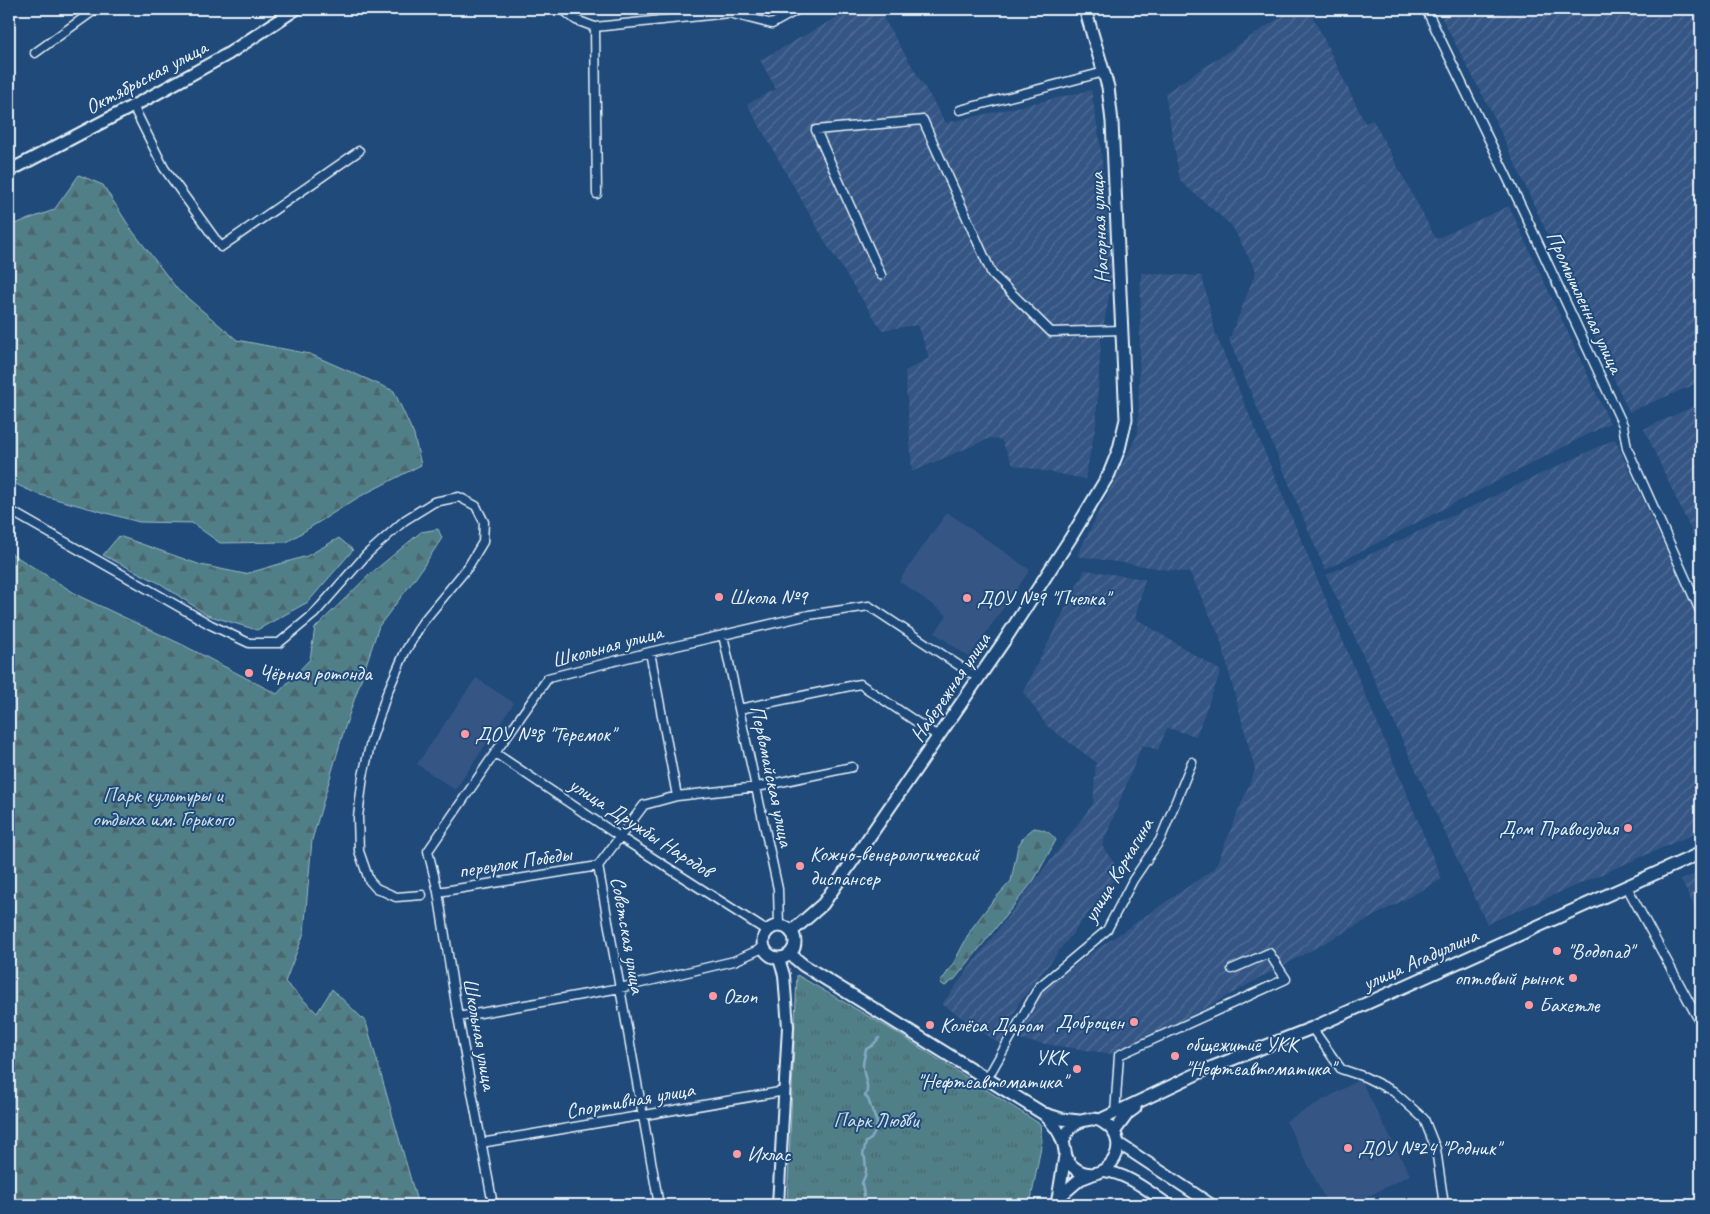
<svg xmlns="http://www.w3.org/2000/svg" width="1710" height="1214" viewBox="0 0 1710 1214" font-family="Caveat,sans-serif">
<defs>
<pattern id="industrial-furrows" width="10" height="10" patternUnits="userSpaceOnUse" patternTransform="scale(1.25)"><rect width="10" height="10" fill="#345685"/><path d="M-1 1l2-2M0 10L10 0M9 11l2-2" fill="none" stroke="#516f97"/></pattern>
<pattern id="grass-tufts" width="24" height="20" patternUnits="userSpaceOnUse" patternTransform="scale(1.25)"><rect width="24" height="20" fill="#517f88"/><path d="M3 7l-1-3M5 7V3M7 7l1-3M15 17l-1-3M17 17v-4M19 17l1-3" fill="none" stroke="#4c666c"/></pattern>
<pattern id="forest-firs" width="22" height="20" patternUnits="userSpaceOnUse" patternTransform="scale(1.25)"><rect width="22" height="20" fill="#517f88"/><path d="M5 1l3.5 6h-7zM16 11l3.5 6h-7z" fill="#4c666c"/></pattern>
</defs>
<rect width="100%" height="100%" fill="#1f4a7a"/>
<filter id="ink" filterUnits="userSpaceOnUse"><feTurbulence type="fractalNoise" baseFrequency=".02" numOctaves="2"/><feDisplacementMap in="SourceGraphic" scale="10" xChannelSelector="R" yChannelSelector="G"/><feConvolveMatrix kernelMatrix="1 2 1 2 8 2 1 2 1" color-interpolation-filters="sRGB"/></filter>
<g filter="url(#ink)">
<path fill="#345685" d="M 947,512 L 1030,570 L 969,657 L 935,633 L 947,615 L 899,581 Z
M 476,678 L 514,703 L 455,790 L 417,764 Z
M 1360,1079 L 1410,1175 L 1351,1205 L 1328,1205 L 1286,1121 Z"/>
<path fill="url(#industrial-furrows)" d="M 852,9 L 878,9 L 946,123 L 1091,90 L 1100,142 L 1113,277 L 1101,338 L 1096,425 L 1085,479 L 1013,465 L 1001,440 L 990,438 L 912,472 L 905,371 L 929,358 L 918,325 L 882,330 L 827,245 L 747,104 L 776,89 L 760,60 Z
M 1293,9 L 1309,9 L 1365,123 L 1373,120 L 1436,239 L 1509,206 L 1610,423 L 1325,570 L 1229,340 L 1256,271 L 1232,226 L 1180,181 L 1165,93 Z
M 1437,9 L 1701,9 L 1701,382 L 1629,412 L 1491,111 Z
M 1141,273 L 1202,276 L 1216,335 L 1442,879 L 1119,1055 L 1018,1040 L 1039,994 L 1083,959 L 1215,868 L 1255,770 L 1219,635 L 1190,573 L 1077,556 L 1138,433 Z
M 1701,403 L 1701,552 L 1644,429 Z
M 1615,439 L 1701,626 L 1701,831 L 1487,924 L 1326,575 Z
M 1085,570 L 1145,579 L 1135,618 L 1221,671 L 1196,736 L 1167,728 L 1158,750 L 1142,745 L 1102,846 L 1120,872 L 1019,1003 L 1000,1044 L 942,1004 L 1093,804 L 1096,762 L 1047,726 L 1023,692 Z
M 1701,871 L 1701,921 L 1681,880 Z"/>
<path fill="url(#grass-tufts)" stroke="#9cb8c0" d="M 797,975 L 894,1031 L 1040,1124 L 1042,1141 L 1030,1205 L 787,1205 Z"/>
<path fill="url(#forest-firs)" stroke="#9cb8c0" d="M 79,175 L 103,185 L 131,229 L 178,290 L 237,340 L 310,354 L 394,391 L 414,435 L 421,465 L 359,497 L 287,542 L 220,543 L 192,523 L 139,522 L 37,494 L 9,481 L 9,226 L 54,210 Z
M 438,529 L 442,538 L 417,576 L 379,626 L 344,730 L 312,840 L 304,933 L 285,982 L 317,1013 L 332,989 L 366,1022 L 418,1205 L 9,1205 L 9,552 L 81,597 L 183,645 L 277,694 L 310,659 L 315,628 L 369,575 L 421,532 Z
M 119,536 L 201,565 L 245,574 L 307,556 L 339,538 L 353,550 L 308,602 L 257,630 L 207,615 L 161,584 L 103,555 Z
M 1034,828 C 1044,829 1050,832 1056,840 L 1034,880 L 955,979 L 945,986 L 940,983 L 953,964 L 972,928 L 991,903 L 1011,881 L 1018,846 L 1025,835 Z"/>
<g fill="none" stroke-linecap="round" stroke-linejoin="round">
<path stroke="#85aac3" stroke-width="2.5" d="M 864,1196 L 862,1183 L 865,1176 L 866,1170 L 865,1158 L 863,1155 L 866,1142 L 871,1139 L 876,1130 L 877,1123 L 868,1099 L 865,1096 C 871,1086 863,1077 863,1066 C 863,1061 865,1055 866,1049 L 872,1046 L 879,1038"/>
<g stroke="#e8f1f8" stroke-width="11">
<path id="minor" d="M 562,9 L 576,20 L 595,27 L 729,13 L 772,24 L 799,9
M 1426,9 L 1521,206 L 1623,425 L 1627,448 L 1701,613
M 595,27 L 597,194
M 35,53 L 96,9
M 133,106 L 164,168 L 221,247 L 359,151
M 960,110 L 1104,72
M 881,275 L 816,130 L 923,120 L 992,274 L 1051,332 L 1122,330
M 9,510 L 211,625 L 249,643 L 279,643 L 314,614 L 367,554 L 405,520 L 434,502 L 459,497 L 476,506 L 484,522 L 483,542 L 468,567 L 422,623 L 405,652 L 387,693 L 371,741 L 363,776 L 358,817 L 359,851 L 369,880 L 376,888 L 396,897 L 422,895
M 723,635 L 778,889 L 779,926
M 650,652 L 677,796
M 739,709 L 860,684 L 939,737
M 495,753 L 620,837 L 767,931
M 1627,887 L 1701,1024
M 438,892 L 598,866
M 458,1017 L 620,988 L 734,961 L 763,948
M 1312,1028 L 1341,1069 L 1365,1077 L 1393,1091 L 1424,1119 L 1436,1149 L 1444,1205
M 987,1079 L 1039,987 L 1107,930 L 1133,880 L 1160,840 L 1192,762
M 1115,1114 L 1119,1055 L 1286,979 L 1269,953 L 1232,969
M 481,1143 L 785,1091
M 493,1205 L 458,1017 L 438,892 L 428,851 L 495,753 L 548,678 L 650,652 L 809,615 L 869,606 L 978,678
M 659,1205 L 598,866 L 644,805 L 677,796 L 757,787 L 852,767"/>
</g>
<g stroke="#e8f1f8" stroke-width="14">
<path id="tertiary" d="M 1118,1143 L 1212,1205
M 1104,1171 C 1129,1174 1148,1191 1169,1205
M 778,1205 L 788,1027 L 784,975 L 779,959"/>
</g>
<g stroke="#e8f1f8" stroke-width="15">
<path id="secondary" d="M 9,171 L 152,96 L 228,54 L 296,9
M763 942a16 16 0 1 1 32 0a16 16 0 1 1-32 0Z
M 791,932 L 823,904 L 1004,641 L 1070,539 L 1109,474 L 1119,449 L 1126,419 L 1112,122 L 1108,87 L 1085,9
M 790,954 L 803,965 L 1044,1114 C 1052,1122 1060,1131 1063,1142 C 1066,1151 1064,1159 1072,1166 C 1102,1193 1138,1143 1104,1123 C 1099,1119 1093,1118 1086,1120 C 1073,1122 1067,1130 1063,1142
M 1045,1114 L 1061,1119 L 1079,1121
M 1100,1120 L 1205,1070 L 1312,1028 L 1701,853
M 1114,1132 L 1128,1113 L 1135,1108
M 1058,1198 L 1080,1179 L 1093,1174
M 1057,1205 L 1065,1156"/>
</g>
<use href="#minor" stroke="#1f4a7a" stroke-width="8"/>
<use href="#tertiary" stroke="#1f4a7a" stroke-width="10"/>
<use href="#secondary" stroke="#1f4a7a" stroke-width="11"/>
</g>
</g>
<g fill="#ff9aa2" stroke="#1f4a7a" stroke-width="2">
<circle cx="719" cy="597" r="5"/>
<circle cx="967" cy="598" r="5"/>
<circle cx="249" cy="673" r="5"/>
<circle cx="465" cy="734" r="5"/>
<circle cx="1628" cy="828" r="5"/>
<circle cx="800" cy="866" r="5"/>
<circle cx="1557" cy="951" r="5"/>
<circle cx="1573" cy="978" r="5"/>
<circle cx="713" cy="996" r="5"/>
<circle cx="1529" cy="1005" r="5"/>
<circle cx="1134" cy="1022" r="5"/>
<circle cx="930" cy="1025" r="5"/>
<circle cx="1175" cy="1056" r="5"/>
<circle cx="1077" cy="1069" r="5"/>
<circle cx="1348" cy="1148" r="5"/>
<circle cx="737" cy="1154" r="5"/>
</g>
<g text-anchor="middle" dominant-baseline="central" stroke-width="4" stroke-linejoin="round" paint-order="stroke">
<g font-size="21" fill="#e8f1f8" stroke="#1f4a7a">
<text transform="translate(146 77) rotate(-28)">Октябрьская улица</text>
<text transform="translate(1099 228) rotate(-93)">Нагорная улица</text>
<text transform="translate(1585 302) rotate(65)">Промышленная улица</text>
<text transform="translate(607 646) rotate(-15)">Школьная улица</text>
<text transform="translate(950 687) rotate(-56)">Набережная улица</text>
<text transform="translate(772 776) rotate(78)">Первомайская улица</text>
<text transform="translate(641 827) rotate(33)">улица Дружбы Народов</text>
<text transform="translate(515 862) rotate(-9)">переулок Победы</text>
<text transform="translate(1118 870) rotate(-59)">улица Корчагина</text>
<text transform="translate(628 935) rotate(80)">Советская улица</text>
<text transform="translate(1420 959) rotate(-24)">улица Агадуллина</text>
<text transform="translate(480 1034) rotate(80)">Школьная улица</text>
<text transform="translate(630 1100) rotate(-10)">Спортивная улица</text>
</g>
<g font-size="21" fill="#e8f1f8" stroke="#1f4a7a" text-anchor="start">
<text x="729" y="597">Школа №9</text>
<text x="977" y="598">ДОУ №9 "Пчелка"</text>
<text x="259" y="673">Чёрная ротонда</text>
<text x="475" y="734">ДОУ №8 "Теремок"</text>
<text x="1618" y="828" text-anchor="end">Дом Правосудия</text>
<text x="810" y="854">Кожно-венерологический<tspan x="810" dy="24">диспансер</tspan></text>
<text x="1567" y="951">"Водопад"</text>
<text x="1563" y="978" text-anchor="end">оптовый рынок</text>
<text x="723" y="996">Ozon</text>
<text x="1539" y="1005">Бахетле</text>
<text x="1124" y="1022" text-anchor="end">Доброцен</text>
<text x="940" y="1025">Колёса Даром</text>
<text x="1185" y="1044">общежитие УКК<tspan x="1185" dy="24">"Нефтеавтоматика"</tspan></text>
<text x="1067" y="1057" text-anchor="end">УКК<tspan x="1067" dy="24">"Нефтеавтоматика"</tspan></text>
<text x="1358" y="1148">ДОУ №24 "Родник"</text>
<text x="747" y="1154">Ихлас</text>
</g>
<g font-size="21" fill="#d1e0e7" stroke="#1f4a7a">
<text x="163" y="795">Парк культуры и<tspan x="163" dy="24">отдыха им. Горького</tspan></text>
<text x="876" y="1120">Парк Любви</text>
</g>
</g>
<rect width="1710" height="1214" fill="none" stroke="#1f4a7a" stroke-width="30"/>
<rect x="15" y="15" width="1680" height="1184" fill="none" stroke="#e8f1f8" stroke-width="2" filter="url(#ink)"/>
</svg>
